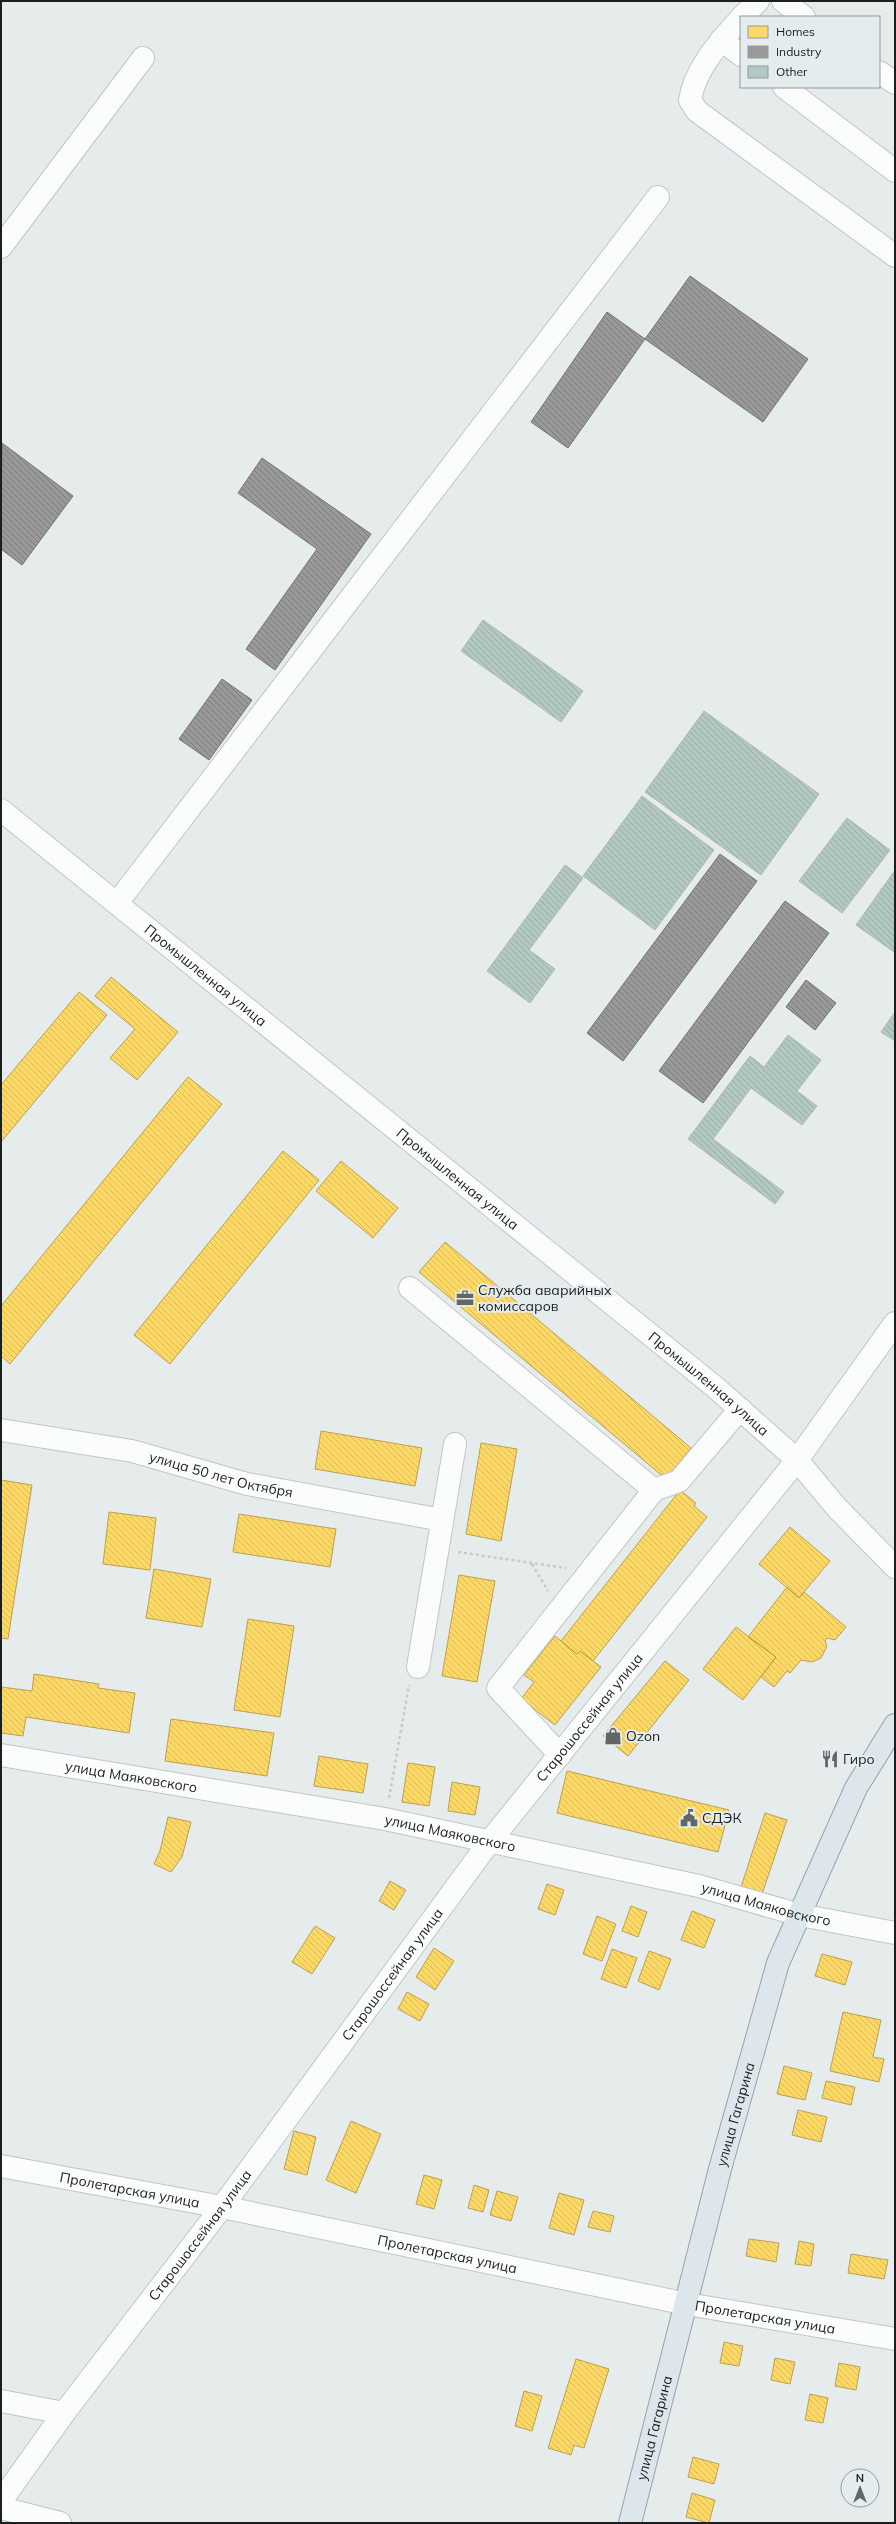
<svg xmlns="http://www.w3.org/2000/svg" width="896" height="2524" viewBox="0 0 896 2524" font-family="Mulish,sans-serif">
<defs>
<pattern id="homes-back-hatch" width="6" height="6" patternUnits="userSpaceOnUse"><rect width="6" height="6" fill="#ffd966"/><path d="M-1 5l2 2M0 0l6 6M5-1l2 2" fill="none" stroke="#daba58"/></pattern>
<pattern id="industry-back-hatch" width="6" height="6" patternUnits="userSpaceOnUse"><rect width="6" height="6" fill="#999"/><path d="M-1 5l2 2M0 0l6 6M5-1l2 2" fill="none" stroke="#7c7c7c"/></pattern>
<pattern id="building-back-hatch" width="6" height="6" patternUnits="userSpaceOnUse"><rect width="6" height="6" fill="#b2c8c3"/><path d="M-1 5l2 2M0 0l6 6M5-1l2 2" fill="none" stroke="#98aba7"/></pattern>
</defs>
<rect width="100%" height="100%" fill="#e6ebeb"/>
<path fill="url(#homes-back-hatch)" stroke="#bba151" d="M 111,977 L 178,1032 L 137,1080 L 110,1058 L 135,1029 L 95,996 Z
M 79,992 L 107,1015 L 1,1142 L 1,1085 Z
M 188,1077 L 222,1104 L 10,1364 L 1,1356 L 1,1306 Z
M 283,1151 L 319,1180 L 170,1364 L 134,1335 Z
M 341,1161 L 398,1208 L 373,1238 L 316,1191 Z
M 445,1242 L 691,1448 L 666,1479 L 419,1272 Z
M 321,1431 L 422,1448 L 415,1486 L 315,1469 Z
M 481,1443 L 517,1449 L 501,1541 L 466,1534 Z
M 1,1480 L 32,1485 L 8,1639 L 1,1638 Z
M 680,1490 L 696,1503 L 694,1506 L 707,1517 L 593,1661 L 580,1651 L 577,1654 L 561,1641 Z
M 109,1512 L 156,1518 L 150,1570 L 103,1564 Z
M 239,1514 L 336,1529 L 330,1567 L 233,1552 Z
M 790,1527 L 830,1561 L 799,1598 L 759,1564 Z
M 154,1569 L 211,1579 L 202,1627 L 146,1618 Z
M 459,1575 L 495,1581 L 477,1682 L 442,1676 Z
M 787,1587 L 799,1598 L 804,1592 L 846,1627 L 835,1640 L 827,1638 L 825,1641 L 827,1646 L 821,1658 L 812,1662 L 801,1660 L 790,1673 L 787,1671 L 774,1687 L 761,1677 L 776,1657 L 748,1637 Z
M 248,1619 L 294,1626 L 280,1717 L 234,1710 Z
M 736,1627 L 776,1657 L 743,1700 L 703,1669 Z
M 555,1636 L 577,1654 L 580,1651 L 601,1667 L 555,1725 L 521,1699 L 534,1682 L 524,1675 Z
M 665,1661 L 689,1680 L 628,1756 L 603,1736 Z
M 34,1674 L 99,1684 L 98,1688 L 135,1693 L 129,1733 L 26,1717 L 23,1736 L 1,1733 L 1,1687 L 32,1691 Z
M 171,1719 L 274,1733 L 267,1776 L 165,1761 Z
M 319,1756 L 368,1764 L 363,1793 L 314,1786 Z
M 408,1763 L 435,1767 L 429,1806 L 402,1802 Z
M 567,1771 L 729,1810 L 718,1852 L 557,1813 Z
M 452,1782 L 480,1787 L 475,1815 L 448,1811 Z
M 765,1813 L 787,1820 L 762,1894 L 741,1887 Z
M 168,1817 L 191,1822 L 182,1857 L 171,1872 L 154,1864 L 160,1851 Z
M 390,1881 L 406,1890 L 394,1910 L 379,1901 Z
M 547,1884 L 564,1890 L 555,1915 L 538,1909 Z
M 631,1906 L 647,1912 L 638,1937 L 622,1931 Z
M 692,1911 L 715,1920 L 704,1948 L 681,1940 Z
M 597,1916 L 616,1924 L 602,1961 L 583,1954 Z
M 315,1926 L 335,1938 L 312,1974 L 292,1962 Z
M 434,1948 L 454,1961 L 435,1990 L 416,1977 Z
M 612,1949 L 637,1958 L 626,1988 L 601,1979 Z
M 649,1951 L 671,1959 L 659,1990 L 638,1981 Z
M 822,1954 L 852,1962 L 845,1985 L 815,1976 Z
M 407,1992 L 429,2004 L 420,2021 L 398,2009 Z
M 843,2012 L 881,2020 L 873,2057 L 884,2059 L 879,2082 L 830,2071 Z
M 784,2066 L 812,2073 L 805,2100 L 777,2094 Z
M 826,2081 L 855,2087 L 851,2105 L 822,2098 Z
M 798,2110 L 827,2117 L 821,2142 L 792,2135 Z
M 351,2121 L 381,2134 L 356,2193 L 326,2180 Z
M 294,2131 L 316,2137 L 307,2175 L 284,2169 Z
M 424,2175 L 442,2180 L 434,2209 L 416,2204 Z
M 474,2185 L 489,2190 L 483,2212 L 468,2208 Z
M 497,2191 L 518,2197 L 511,2221 L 490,2215 Z
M 559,2193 L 584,2200 L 574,2235 L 549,2228 Z
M 593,2211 L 614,2216 L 610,2232 L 588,2227 Z
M 749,2239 L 779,2243 L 776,2262 L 746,2256 Z
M 799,2241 L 814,2244 L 811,2266 L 795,2264 Z
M 851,2254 L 888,2260 L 884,2279 L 848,2273 Z
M 724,2342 L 743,2346 L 739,2366 L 720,2363 Z
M 775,2358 L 795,2362 L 790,2384 L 771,2380 Z
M 576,2359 L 609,2369 L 584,2448 L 574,2445 L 571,2455 L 548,2448 Z
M 839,2363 L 860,2367 L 856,2390 L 835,2386 Z
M 524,2391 L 542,2396 L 532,2431 L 515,2426 Z
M 810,2394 L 828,2398 L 823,2423 L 805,2420 Z
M 693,2457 L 719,2464 L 714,2484 L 688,2477 Z
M 692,2493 L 715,2500 L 709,2523 L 686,2517 Z"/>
<path fill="url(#industry-back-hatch)" stroke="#747475" d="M 690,276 L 808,359 L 763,422 L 645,339 Z
M 607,312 L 645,339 L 568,448 L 531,422 Z
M 2,443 L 73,496 L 22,565 L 1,549 Z
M 262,458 L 371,534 L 275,670 L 246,649 L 317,549 L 238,493 Z
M 222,679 L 252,700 L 209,760 L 179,739 Z
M 720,854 L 757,881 L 623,1061 L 587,1033 Z
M 785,901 L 829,933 L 703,1103 L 659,1071 Z
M 806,980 L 836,1003 L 815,1030 L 786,1007 Z"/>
<path fill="url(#building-back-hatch)" stroke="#b3b7b6" d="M 483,620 L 583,691 L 561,722 L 461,651 Z
M 704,711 L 819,794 L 761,875 L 645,792 Z
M 642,796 L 714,850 L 655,930 L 583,876 Z
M 847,818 L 890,850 L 842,913 L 799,881 Z
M 565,865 L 583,878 L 529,950 L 555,969 L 530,1003 L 487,971 Z
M 895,870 L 895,950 L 894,952 L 856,925 Z
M 895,1012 L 895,1041 L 881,1032 Z
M 788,1035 L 821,1060 L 797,1091 L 817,1106 L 802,1125 L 751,1088 L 713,1139 L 784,1192 L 775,1204 L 688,1139 L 750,1056 L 764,1067 Z"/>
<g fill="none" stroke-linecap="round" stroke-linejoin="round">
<g stroke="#c3c6c6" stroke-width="24">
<g id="minor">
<path d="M 783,1 L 804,17"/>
<path d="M 742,17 L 758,1"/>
<path d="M 741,18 C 720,42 695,68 690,100 L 697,111 L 895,256"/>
<path d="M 721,40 L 741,55"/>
<path d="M 879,72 L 895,83"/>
<path d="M 784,87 L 895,171"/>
<path d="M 1,247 L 143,58"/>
<path id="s1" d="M 1,810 L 715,1387 L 797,1460 L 837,1508 L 895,1567"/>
<path d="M 117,903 L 658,197"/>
<path d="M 410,1288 L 654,1490 L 679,1481 L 740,1409"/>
<path id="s2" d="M 1,1430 L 132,1451 L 247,1484 L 442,1520"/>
<path d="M 418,1667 L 455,1444"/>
<path id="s3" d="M 1,1755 L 385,1819 L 699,1886 L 800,1915 L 895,1933"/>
<path d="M 560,1755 L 498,1688 L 654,1490"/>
<path id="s4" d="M 1,2166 L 222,2207 L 687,2304 L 895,2339"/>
<path d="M 1,2401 L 64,2413"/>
<path id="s5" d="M 1,2501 L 64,2413 L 222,2207 L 490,1841 L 797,1460 L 895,1323"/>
<path d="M 1,2508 L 60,2523"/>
</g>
</g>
<g stroke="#94a5ab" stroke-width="24">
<g id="major">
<path id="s6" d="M 630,2523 L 720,2169 L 778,1963 L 856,1788 L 895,1725"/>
</g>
</g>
<path stroke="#c8caca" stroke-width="2.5" stroke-dasharray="3 3" stroke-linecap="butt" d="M 458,1552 L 566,1568
M 532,1564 L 548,1591
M 389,1798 L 409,1685"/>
<use href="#minor" stroke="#fbfcfc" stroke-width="22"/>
<use href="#major" stroke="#dde6ea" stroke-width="22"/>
</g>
<defs>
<g id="office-bare" transform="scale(1.38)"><path d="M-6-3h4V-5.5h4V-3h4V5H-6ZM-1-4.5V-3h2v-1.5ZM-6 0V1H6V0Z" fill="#636667" stroke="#e4eced" stroke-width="2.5" paint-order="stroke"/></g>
<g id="shop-bare" transform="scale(1.38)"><path d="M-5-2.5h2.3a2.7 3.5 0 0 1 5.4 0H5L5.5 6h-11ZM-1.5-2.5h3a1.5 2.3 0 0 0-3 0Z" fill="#636667" stroke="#e4eced" stroke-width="2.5" paint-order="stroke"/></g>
<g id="restaurant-bare" transform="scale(1.38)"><path d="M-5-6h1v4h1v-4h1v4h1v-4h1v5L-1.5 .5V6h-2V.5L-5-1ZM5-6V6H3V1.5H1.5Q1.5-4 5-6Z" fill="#636667" stroke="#e4eced" stroke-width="2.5" paint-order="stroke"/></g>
<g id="civic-bare" transform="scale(1.38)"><path d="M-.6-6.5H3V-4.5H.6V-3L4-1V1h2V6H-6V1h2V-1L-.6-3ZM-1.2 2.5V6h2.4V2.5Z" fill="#636667" stroke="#e4eced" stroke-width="2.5" paint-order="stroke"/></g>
</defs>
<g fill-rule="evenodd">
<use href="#office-bare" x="465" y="1298"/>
<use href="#shop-bare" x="613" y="1736"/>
<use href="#restaurant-bare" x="830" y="1759"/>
<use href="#civic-bare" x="689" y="1818"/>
</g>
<g text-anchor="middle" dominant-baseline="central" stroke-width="4" stroke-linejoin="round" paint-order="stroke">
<g font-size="14" fill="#1c1f20" stroke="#e4eced">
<text stroke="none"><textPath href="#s1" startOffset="263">Промышленная улица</textPath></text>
<text stroke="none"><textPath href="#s1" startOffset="587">Промышленная улица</textPath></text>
<text stroke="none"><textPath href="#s1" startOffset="911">Промышленная улица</textPath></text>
<text stroke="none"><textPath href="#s2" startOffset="225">улица 50 лет Октября</textPath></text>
<text stroke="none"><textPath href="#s5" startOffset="980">Старошоссейная улица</textPath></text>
<text stroke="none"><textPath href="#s3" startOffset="132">улица Маяковского</textPath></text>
<text stroke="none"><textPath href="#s3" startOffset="456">улица Маяковского</textPath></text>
<text stroke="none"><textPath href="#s3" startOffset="780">улица Маяковского</textPath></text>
<text stroke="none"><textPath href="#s5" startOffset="656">Старошоссейная улица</textPath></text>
<text stroke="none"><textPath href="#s6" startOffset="422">улица Гагарина</textPath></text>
<text stroke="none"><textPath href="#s4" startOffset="131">Пролетарская улица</textPath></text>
<text stroke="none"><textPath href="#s5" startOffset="332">Старошоссейная улица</textPath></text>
<text stroke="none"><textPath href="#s4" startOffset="455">Пролетарская улица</textPath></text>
<text stroke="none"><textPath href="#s4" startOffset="779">Пролетарская улица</textPath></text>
<text stroke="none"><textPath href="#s6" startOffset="98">улица Гагарина</textPath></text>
</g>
<g font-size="14" fill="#1c1f20" stroke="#e4eced" text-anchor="start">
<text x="478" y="1290">Служба аварийных<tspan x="478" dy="16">комиссаров</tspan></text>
<text x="626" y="1736">Ozon</text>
<text x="843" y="1759">Гиро</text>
<text x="702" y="1818">СДЭК</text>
</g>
</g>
<rect width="896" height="2524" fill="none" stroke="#1c1f20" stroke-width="4"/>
<rect x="740" y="16" width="140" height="72" fill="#e4eced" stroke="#949a9b"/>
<rect x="748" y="26" width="20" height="12" fill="#ffd966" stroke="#949a9b"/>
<text x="776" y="36" font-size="12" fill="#1c1f20">Homes</text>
<rect x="748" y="46" width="20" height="12" fill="#999999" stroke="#949a9b"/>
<text x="776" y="56" font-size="12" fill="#1c1f20">Industry</text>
<rect x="748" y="66" width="20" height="12" fill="#b2c8c3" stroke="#949a9b"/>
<text x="776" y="76" font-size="12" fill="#1c1f20">Other</text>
<g transform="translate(860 2488)"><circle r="19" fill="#e4eced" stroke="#949a9b"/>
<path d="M0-3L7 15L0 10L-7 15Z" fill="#636667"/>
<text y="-6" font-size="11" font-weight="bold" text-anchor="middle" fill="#1c1f20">N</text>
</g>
</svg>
